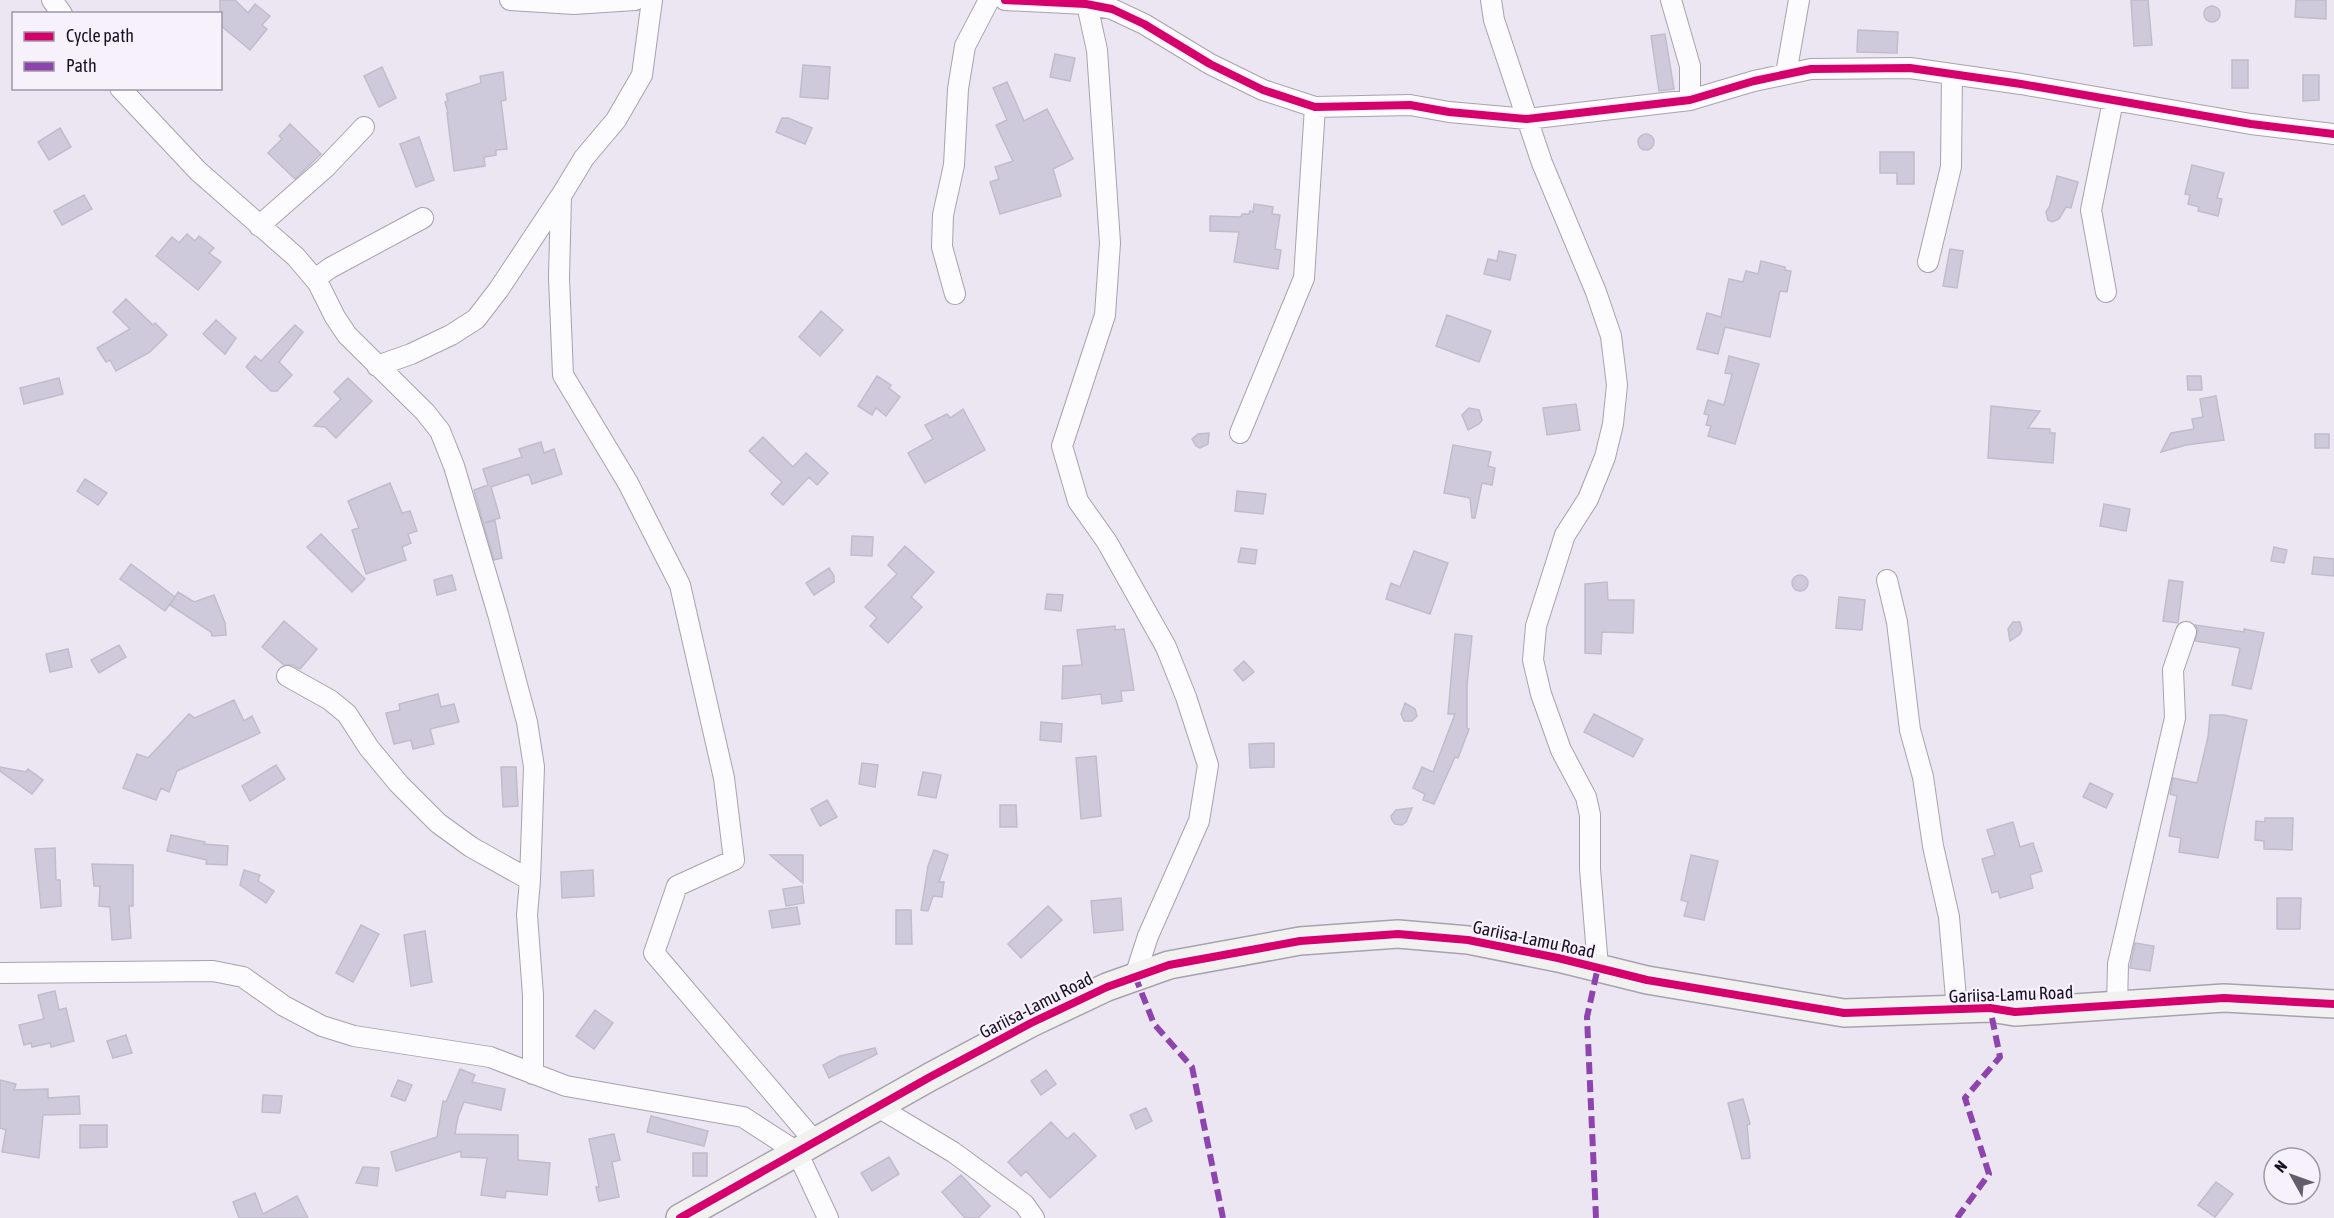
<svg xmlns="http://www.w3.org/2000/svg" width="2334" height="1218" viewBox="0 0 2334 1218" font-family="'Asap Condensed',sans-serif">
<rect width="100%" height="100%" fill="#ece6f2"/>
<path fill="#cecadb" stroke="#c0bccc" stroke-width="1.5" d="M 220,0 L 235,0 L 248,13 L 255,4 L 270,16 L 262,25 L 267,29 L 250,50 L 220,25 Z
M 2131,0 L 2148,0 L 2152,45 L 2134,46 Z
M 2296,0 L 2326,0 L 2326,19 L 2295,17 Z
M2204 14a8 8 0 1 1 16 0a8 8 0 1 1-16 0Z
M 1858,30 L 1898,32 L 1897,53 L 1857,52 Z
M 1665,34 L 1674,89 L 1659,91 L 1651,36 Z
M 1055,54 L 1075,58 L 1070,81 L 1050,77 Z
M 2232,60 L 2248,60 L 2248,88 L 2232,88 Z
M 803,65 L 830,67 L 828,99 L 800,97 Z
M 382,67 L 396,98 L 379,107 L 364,76 Z
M 503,72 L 506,100 L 501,101 L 507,149 L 496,150 L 496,155 L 484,157 L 485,166 L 454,171 L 447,113 L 448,113 L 445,102 L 448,101 L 446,94 L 481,83 L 480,76 Z
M 2303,75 L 2319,75 L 2319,100 L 2303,101 Z
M 1007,82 L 1024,121 L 1047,109 L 1073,159 L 1053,169 L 1061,196 L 1000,214 L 990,182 L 999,179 L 995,167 L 1013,161 L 996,125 L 1007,120 L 993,88 Z
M 782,118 L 788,118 L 812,128 L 805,144 L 776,132 Z
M 290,124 L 321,154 L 295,179 L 268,153 L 282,139 L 279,136 Z
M 60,128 L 71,147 L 49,160 L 38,142 Z
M1638 142a8 8 0 1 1 16 0a8 8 0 1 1-16 0Z
M 419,137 L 434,180 L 416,187 L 400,144 Z
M 1880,152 L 1914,152 L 1914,184 L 1897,184 L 1897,173 L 1880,173 Z
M 2192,165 L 2224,173 L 2217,198 L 2222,199 L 2218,216 L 2198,211 L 2199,207 L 2188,204 L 2190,195 L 2185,194 Z
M 2057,176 L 2078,182 L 2071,208 L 2066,207 L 2059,219 L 2052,222 L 2048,220 L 2046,212 L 2050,205 Z
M 84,195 L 92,209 L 62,225 L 54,211 Z
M 1254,204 L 1273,207 L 1272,214 L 1280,215 L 1275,249 L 1281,250 L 1278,269 L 1234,262 L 1239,232 L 1210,231 L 1210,216 L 1241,217 L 1242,214 L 1249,214 L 1250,211 L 1253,212 Z
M 187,234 L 195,241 L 199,236 L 214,248 L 209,253 L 221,262 L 198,290 L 156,256 L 172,237 L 179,243 Z
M 1950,249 L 1963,251 L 1957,288 L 1943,286 Z
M 1499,251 L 1516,255 L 1510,280 L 1484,274 L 1488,259 L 1497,261 Z
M 1761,261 L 1785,267 L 1785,270 L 1791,271 L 1787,292 L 1780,291 L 1770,337 L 1725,327 L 1718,354 L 1697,349 L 1707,313 L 1721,317 L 1729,279 L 1743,282 L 1746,271 L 1758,274 Z
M 126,299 L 153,325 L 155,323 L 167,335 L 150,352 L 116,371 L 110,360 L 106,362 L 97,348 L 130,329 L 113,312 Z
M 821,311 L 843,330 L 820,356 L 799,337 Z
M 1447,315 L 1491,331 L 1479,362 L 1436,346 Z
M 216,320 L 236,338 L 225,354 L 203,334 Z
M 295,325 L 303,332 L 279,362 L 292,375 L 277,391 L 271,391 L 246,367 L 255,356 L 261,361 Z
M 1729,356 L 1759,364 L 1735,444 L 1708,436 L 1711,426 L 1706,425 L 1709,415 L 1704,414 L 1708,400 L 1724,405 L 1732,374 L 1725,373 Z
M 877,376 L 891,385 L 889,388 L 900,397 L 886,416 L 876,408 L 872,415 L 858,406 Z
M 2187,376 L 2201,376 L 2202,390 L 2188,390 Z
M 59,378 L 63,394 L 24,404 L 20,388 Z
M 348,378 L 372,401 L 336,438 L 325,427 L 314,426 L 341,399 L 334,392 Z
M 2216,396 L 2224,440 L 2186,445 L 2161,452 L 2171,433 L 2194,429 L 2192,419 L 2203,417 L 2200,399 Z
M 1576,404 L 1580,430 L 1547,435 L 1543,408 Z
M 1991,406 L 2040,411 L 2028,428 L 2050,429 L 2050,433 L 2055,433 L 2053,463 L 1988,458 Z
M 1469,408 L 1479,410 L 1482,420 L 1479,424 L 1468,430 L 1462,415 Z
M 963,409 L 985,450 L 925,483 L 908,453 L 933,439 L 925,425 L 947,414 L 950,418 Z
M 1209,433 L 1208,444 L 1200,448 L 1196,446 L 1192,439 L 1198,434 Z
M 2315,434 L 2329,434 L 2329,448 L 2315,448 Z
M 763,437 L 793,467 L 806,453 L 828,473 L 817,485 L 809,477 L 783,505 L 771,494 L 782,482 L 749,451 Z
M 541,442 L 544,453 L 554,449 L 562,474 L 532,484 L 529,474 L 491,487 L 500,518 L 483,523 L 474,490 L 488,485 L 483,469 L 522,457 L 519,449 Z
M 1453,445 L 1491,452 L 1488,466 L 1495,468 L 1492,485 L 1482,483 L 1475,518 L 1472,518 L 1470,498 L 1444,493 Z
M 85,479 L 107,493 L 98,505 L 77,491 Z
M 390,483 L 402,513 L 410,511 L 417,531 L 408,534 L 411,543 L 402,547 L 406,560 L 366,574 L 352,530 L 359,528 L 348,501 Z
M 1237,491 L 1266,494 L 1263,514 L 1235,511 Z
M 2104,504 L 2130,509 L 2126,531 L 2100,526 Z
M 495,521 L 502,558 L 494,560 L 483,523 Z
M 321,534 L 365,579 L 352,592 L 307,547 Z
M 852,536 L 873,537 L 872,556 L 851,555 Z
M 905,546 L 934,572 L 911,597 L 922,607 L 888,643 L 870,626 L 877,618 L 865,607 L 897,574 L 888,565 Z
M 2274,547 L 2287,550 L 2284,563 L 2271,561 Z
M 1241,548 L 1257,550 L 1255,564 L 1238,562 Z
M 1414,551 L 1448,563 L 1430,614 L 1386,599 L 1391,583 L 1400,587 Z
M 2314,557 L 2334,559 L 2334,576 L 2312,574 Z
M 131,564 L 175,597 L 165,611 L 120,579 Z
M 829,568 L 834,576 L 834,582 L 814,595 L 806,583 Z
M 452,575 L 456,590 L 437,595 L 434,580 Z
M1792 583a8 8 0 1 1 16 0a8 8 0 1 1-16 0Z
M 2169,580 L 2183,582 L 2178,623 L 2163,621 Z
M 1607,582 L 1608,600 L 1634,600 L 1633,633 L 1602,632 L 1601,654 L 1585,653 L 1585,584 Z
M 178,592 L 194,602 L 214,595 L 225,623 L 226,635 L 212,636 L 211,632 L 170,605 Z
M 1047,594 L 1063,595 L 1061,611 L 1045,609 Z
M 1839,597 L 1865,600 L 1862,630 L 1836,628 Z
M 284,621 L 317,649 L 300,669 L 292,665 L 284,665 L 262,647 Z
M 2013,622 L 2020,622 L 2022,630 L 2020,634 L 2010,641 L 2008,629 Z
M 2195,625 L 2244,632 L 2244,629 L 2264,633 L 2251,689 L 2232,685 L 2240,648 L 2195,641 L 2198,630 Z
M 1115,626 L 1115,630 L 1124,629 L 1134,690 L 1121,691 L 1122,701 L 1102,704 L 1101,694 L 1062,699 L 1063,666 L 1082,665 L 1077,630 Z
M 1455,634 L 1472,636 L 1467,685 L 1467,728 L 1469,729 L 1458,758 L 1455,757 L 1434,804 L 1423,800 L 1425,794 L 1413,788 L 1422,767 L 1433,772 L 1455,714 L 1448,714 Z
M 119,645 L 126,657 L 99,673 L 91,660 Z
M 68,649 L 72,667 L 50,672 L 46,654 Z
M 1244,661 L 1254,672 L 1243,681 L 1234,670 Z
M 438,694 L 441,707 L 454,704 L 459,722 L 430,729 L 434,744 L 413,749 L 411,740 L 394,744 L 386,713 L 400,710 L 399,704 Z
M 234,700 L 244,721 L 252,716 L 260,733 L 177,771 L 169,792 L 161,788 L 156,800 L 123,788 L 137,754 L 148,758 L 189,714 L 195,718 Z
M 1405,703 L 1415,709 L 1417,716 L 1412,721 L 1404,721 L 1401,714 Z
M 1594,714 L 1643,739 L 1633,757 L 1584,732 Z
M 2210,715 L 2224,715 L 2247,720 L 2218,858 L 2179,852 L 2181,838 L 2169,836 L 2177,796 L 2170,794 L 2173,778 L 2197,783 L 2208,737 Z
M 1041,722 L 1062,724 L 1061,742 L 1040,740 Z
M 1274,743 L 1274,767 L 1250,768 L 1249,744 Z
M 1096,756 L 1101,816 L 1081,819 L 1076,758 Z
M 862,763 L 878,765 L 875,787 L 859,784 Z
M 276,765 L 285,779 L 250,801 L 242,786 Z
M 0,767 L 26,772 L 28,769 L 43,780 L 32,794 L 0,771 Z
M 501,767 L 516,767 L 518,806 L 503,807 Z
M 923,772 L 941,775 L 936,798 L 918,795 Z
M 2090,783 L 2113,794 L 2106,808 L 2083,797 Z
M 827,800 L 837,817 L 820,826 L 811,809 Z
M 1000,805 L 1016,805 L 1017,827 L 1000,827 Z
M 1412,808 L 1406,822 L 1402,825 L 1395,824 L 1392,820 L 1391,816 L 1396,810 Z
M 2265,818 L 2293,818 L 2292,850 L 2264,849 L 2264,841 L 2255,840 L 2256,821 L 2265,822 Z
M 2013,822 L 2020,847 L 2033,843 L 2042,871 L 2030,875 L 2033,888 L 2000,898 L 1998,891 L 1992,893 L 1982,859 L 1995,855 L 1987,830 Z
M 171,835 L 205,842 L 204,844 L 228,846 L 227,865 L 206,864 L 207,860 L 167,851 Z
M 55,848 L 56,880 L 60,880 L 61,906 L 41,908 L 35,849 Z
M 934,850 L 948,855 L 939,882 L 944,882 L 942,897 L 933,896 L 928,911 L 921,910 L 928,866 Z
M 770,855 L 803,855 L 803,883 Z
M 1691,855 L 1718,861 L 1704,920 L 1684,916 L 1688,902 L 1681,900 Z
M 92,864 L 133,865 L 133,906 L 129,906 L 131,938 L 112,940 L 110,907 L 99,906 L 100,886 L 94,886 Z
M 244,870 L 260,875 L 258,881 L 274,891 L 266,903 L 240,885 Z
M 593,870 L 594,896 L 562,898 L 561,872 Z
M 802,886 L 804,903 L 786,906 L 783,889 Z
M 1121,898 L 1123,930 L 1094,933 L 1091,901 Z
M 2277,898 L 2301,898 L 2300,929 L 2277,929 Z
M 1048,906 L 1062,920 L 1021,958 L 1008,944 Z
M 797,907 L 800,924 L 772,928 L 769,911 Z
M 896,910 L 911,910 L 912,944 L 896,944 Z
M 361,925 L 379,934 L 353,982 L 336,973 Z
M 425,931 L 432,982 L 411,986 L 404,935 Z
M 2135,943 L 2154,946 L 2150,971 L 2130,968 Z
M 55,991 L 59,1010 L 66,1008 L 74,1041 L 51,1047 L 50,1043 L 32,1047 L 31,1043 L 24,1045 L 19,1025 L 44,1019 L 38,995 Z
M 595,1010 L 613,1023 L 594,1049 L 576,1036 Z
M 126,1035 L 132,1053 L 113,1058 L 107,1041 Z
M 875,1048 L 877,1054 L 829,1078 L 823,1065 L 840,1056 Z
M 460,1069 L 475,1075 L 472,1082 L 505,1089 L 501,1110 L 464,1102 L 458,1117 L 455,1134 L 518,1135 L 518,1160 L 550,1163 L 547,1195 L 506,1191 L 505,1198 L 481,1195 L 487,1158 L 461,1157 L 461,1151 L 396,1171 L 391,1152 L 437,1137 L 443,1101 L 446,1102 Z
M 1046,1070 L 1056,1084 L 1041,1095 L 1031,1081 Z
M 0,1080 L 16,1084 L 14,1090 L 48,1089 L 48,1098 L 79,1096 L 80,1114 L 43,1115 L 39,1158 L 2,1152 L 6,1130 L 0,1128 Z
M 398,1080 L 412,1085 L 405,1101 L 391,1096 Z
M 263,1095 L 282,1096 L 280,1113 L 262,1112 Z
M 1743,1099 L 1750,1124 L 1747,1125 L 1750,1158 L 1742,1159 L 1728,1103 Z
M 1146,1108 L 1152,1121 L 1136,1129 L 1130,1115 Z
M 651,1116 L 708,1131 L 704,1146 L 647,1132 Z
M 1051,1122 L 1067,1139 L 1074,1133 L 1096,1156 L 1050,1198 L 1026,1171 L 1021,1176 L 1008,1162 Z
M 80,1125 L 107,1125 L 107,1147 L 80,1148 Z
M 614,1134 L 620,1160 L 612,1162 L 619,1197 L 599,1201 L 596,1187 L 599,1187 L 589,1139 Z
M 693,1153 L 707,1153 L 707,1176 L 693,1176 Z
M 889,1157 L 899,1174 L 872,1191 L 861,1173 Z
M 363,1167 L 379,1168 L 377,1186 L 356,1183 Z
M 961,1175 L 990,1206 L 978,1218 L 965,1218 L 942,1192 Z
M 2216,1182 L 2233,1194 L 2215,1217 L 2198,1205 Z
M 255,1193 L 263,1214 L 297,1196 L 308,1218 L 239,1218 L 233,1202 Z"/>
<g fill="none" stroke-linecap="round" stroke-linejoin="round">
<g stroke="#a9a1af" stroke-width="22">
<path id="street" d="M 52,0 L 62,14
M 510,0 L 574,4 L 635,0
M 652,0 L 642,75 L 616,120 L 584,158 L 561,196 L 559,278 L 563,375 L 628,483 L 680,585 L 724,778 L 734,860 L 677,886 L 654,953 L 815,1142
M 1005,0 L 1086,4 L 1112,9 L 1144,24 L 1210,64 L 1263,90 L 1315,107 L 1410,105 L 1449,112 L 1527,119 L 1690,100 L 1754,81 L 1811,69 L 1910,68 L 2021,84 L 2251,124 L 2334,134
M 1086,0 L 1097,50 L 1110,243 L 1105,315 L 1062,446 L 1078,501 L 1107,542 L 1166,647 L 1186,697 L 1208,765 L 1199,821 L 1148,936 L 1135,976
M 1491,0 L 1494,20 L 1542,163 L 1596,292 L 1611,336 L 1617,385 L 1613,424 L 1605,457 L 1588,499 L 1565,535 L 1536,626 L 1533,660 L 1541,694 L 1561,750 L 1586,797 L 1590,815 L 1590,869 L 1598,967
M 1671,0 L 1690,66 L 1690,100
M 1786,74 L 1799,0
M 120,88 L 198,171 L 296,257 L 318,283 L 335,317 L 347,335 L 425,412 L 440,431 L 454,466 L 498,614 L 527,722 L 534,767 L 530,880 L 527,915 L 533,995 L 533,1074
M 259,226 L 325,168 L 364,127
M 1928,262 L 1951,167 L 1952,74
M 315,279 L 330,268 L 423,218
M 2106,292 L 2091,210 L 2113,101
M 955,294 L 942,247 L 943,215 L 954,165 L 958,89 L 965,46 L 989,0
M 377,366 L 411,354 L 451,335 L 476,319 L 499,289 L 560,197
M 1240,433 L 1304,278 L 1315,107
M 1887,580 L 1897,622 L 1910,730 L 1923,777 L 1933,846 L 1949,917 L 1957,1010
M 287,676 L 330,700 L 347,714 L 369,748 L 399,784 L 438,823 L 471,847 L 530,880
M 0,973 L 213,971 L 243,977 L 284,1006 L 322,1026 L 354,1036 L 490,1057 L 566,1086 L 743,1117 L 797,1152 L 828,1218
M 2117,1005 L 2118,964 L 2175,718 L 2173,670 L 2186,632
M 878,1107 L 953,1152 L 1024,1204 L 1034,1218"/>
</g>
<g stroke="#a9a1af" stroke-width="30">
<path id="secondary" d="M 680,1218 L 930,1077 L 1031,1023 L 1107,987 L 1169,965 L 1300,941 L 1398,934 L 1468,940 L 1558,958 L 1647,980 L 1844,1013 L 1990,1008 L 2015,1012 L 2224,998 L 2334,1004"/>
</g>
<use href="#street" stroke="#fcfbfd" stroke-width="20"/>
<use href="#secondary" stroke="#f1f2f0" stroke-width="27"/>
<path stroke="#8e44ad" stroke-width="6" stroke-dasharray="12 6" stroke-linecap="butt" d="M 1135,976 L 1154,1024 L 1192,1067 L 1223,1218
M 1596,1218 L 1587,1017 L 1598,967
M 1957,1218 L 1989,1174 L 1965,1098 L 2000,1057 L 1990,1008"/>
<g stroke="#f7f1fc" stroke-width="11">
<path id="cycleway" d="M 1005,0 L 1086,4 L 1112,9 L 1144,24 L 1210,64 L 1263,90 L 1315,107 L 1410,105 L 1449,112 L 1527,119 L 1690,100 L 1754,81 L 1811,69 L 1910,68 L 2021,84 L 2251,124 L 2334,134
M 680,1218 L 930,1077 L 1031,1023 L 1107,987 L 1169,965 L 1300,941 L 1398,934 L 1468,940 L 1558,958 L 1647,980 L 1844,1013 L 1990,1008 L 2015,1012 L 2224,998 L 2334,1004"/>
</g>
<use href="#cycleway" stroke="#d6006c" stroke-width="8"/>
</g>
<g text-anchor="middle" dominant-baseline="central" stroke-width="4.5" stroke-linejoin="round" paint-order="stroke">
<g font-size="18" fill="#1b1023" stroke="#f7f1fc">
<text transform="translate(1534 939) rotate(12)">Gariisa-Lamu Road</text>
<text transform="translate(2011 994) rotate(-2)">Gariisa-Lamu Road</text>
<text transform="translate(1036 1005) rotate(-27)">Gariisa-Lamu Road</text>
</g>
</g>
<rect x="12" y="12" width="210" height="78" fill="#f7f1fc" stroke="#9f97a5" stroke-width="1.5"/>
<rect x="24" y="32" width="30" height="9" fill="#d6006c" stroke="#9f97a5" stroke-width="1.5"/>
<text x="66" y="42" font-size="18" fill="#1b1023">Cycle path</text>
<rect x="24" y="62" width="30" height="9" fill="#8e44ad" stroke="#9f97a5" stroke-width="1.5"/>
<text x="66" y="72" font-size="18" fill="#1b1023">Path</text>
<g transform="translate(2292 1176) rotate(310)"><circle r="28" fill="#f7f1fc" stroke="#9f97a5" stroke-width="1.5"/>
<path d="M0-4.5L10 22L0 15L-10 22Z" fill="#645b6b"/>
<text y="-9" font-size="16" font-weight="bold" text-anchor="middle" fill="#1b1023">N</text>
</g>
</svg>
